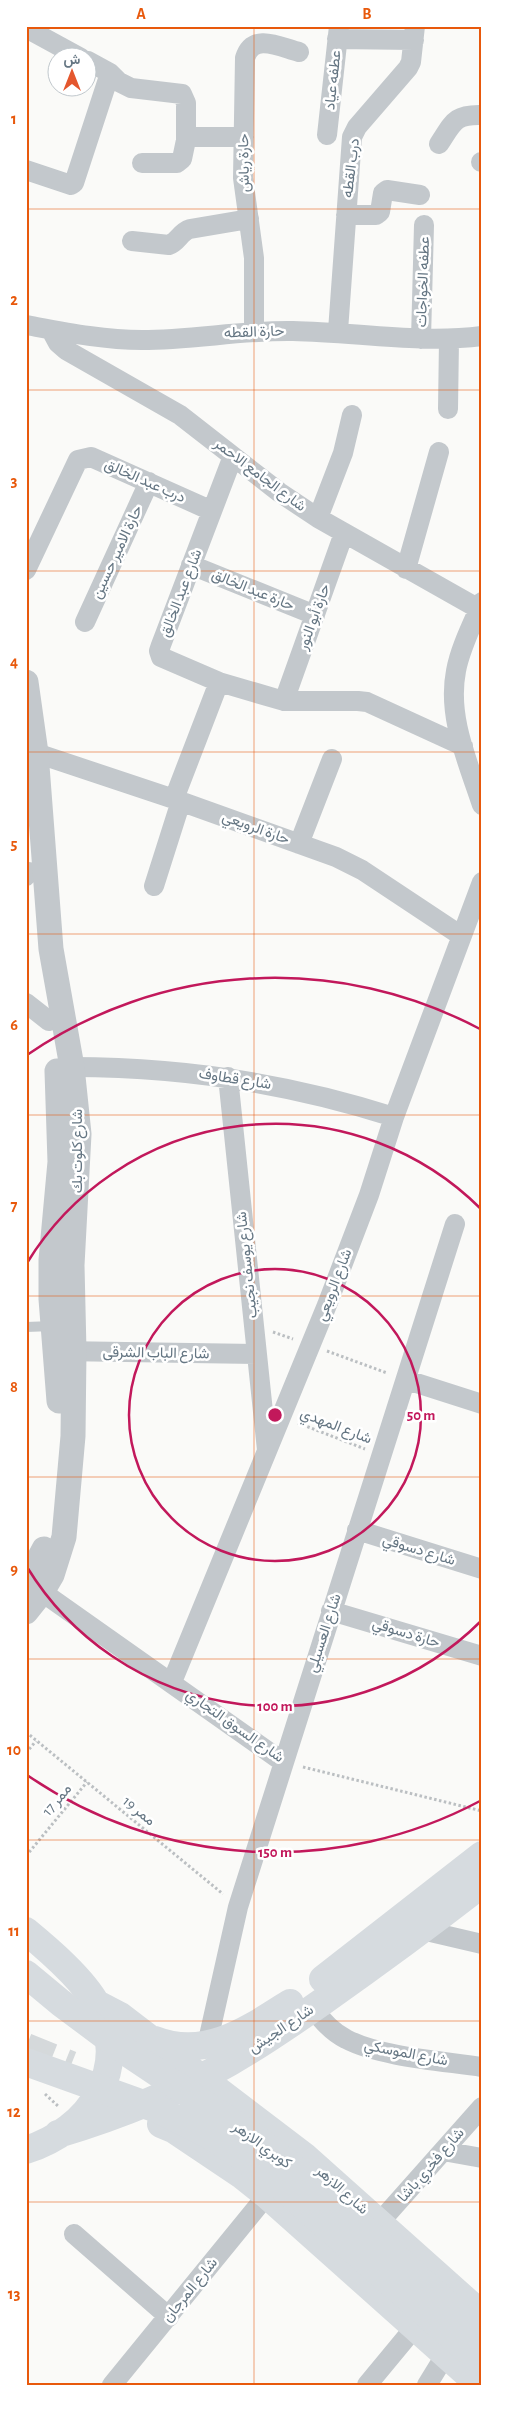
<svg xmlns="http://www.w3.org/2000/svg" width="508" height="2411" viewBox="0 0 508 2411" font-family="'Alegreya Sans',Vazirmatn,sans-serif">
<rect width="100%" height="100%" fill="#fafaf8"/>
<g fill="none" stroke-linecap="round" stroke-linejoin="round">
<path stroke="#d5d9db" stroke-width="28" stroke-dasharray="28 14" stroke-linecap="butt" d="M 26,2047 L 71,2065"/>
<path stroke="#bbbfc2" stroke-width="3" stroke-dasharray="2.5 2.5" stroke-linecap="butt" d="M 273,1332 L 293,1339
M 327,1351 L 387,1373
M 298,1423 L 365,1449
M 26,1732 L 223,1894
M 26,1753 L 36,1741
M 303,1767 L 482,1811
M 26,1856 L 87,1782
M 45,2094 L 59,2107"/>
<path stroke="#c3c8cc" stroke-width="10" d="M 26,1327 L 53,1326"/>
<path stroke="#c3c8cc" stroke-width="20" d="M 26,28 L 81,58
M 337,39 L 414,40
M 88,61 L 110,73 L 119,82 L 131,88 L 182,94 L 186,103 L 186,140
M 327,135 L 339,26
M 439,144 C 453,123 454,114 482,115
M 481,162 L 482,162
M 142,163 L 177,163 L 182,159 L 186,140 L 190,137 L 244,137
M 26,170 L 71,185 L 74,183 L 110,73
M 346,215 L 376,215 L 380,212 L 383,193 L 387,190 L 420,195
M 132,241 L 169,245 C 178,242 180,232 190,229 L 249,219
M 26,325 C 64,332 103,340 142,340 C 193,340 243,330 293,331 C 356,332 419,344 482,336
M 51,330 L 58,343 L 66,350 L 180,415 L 279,492 L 318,518 L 479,609
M 254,330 L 254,258 L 243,178 L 245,58 C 253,32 280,47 299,52
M 338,331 L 352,137 L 357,127 L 408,68 L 411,62 L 415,26
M 421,339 L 424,225
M 448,409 L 449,340
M 233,456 L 161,645 L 159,651 L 161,657 L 219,682 L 284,701 L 358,701 L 367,702 L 463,746
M 318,518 L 343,453 L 352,415
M 191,565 L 315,615
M 406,569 L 439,452
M 26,570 L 78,460 L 91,457 L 212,511
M 482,602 C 473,623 460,648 456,671 C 447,717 468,762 482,805
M 85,622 L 149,482
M 284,701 L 344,533
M 36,753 L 174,799 L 336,857 L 362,870 L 460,935
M 174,799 L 219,682
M 299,844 L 332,759
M 26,876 L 29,872
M 154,886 L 181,801
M 26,1003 L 49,1021
M 72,1067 C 183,1067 288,1083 394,1117
M 228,1077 L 267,1450
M 60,1351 L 257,1354
M 407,1380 L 482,1404
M 357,1530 L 482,1569
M 42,1592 L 283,1762
M 331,1611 L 482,1656
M 172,1682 L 327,1305 L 369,1195 L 394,1117 L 482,882
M 422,1930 L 482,1944
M 313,2008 C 322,2021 332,2032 346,2039 C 380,2057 443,2061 482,2067
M 207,2045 L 238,1907 L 455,1224
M 443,2151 L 482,2158
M 379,2223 L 482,2107
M 74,2234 L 169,2317
M 112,2385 L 267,2195
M 367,2385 L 415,2327
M 427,2385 L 446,2354"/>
<path stroke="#c3c8cc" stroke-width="25" d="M 26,682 L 36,753 L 51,949 L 72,1067 L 79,1134 L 72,1265 L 74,1351 L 73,1436 L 64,1537 L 52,1575 L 42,1592 L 26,1612
M 57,1071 L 60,1162 L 51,1260 L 51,1299 L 59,1401
M 26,1583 L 44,1549"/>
<path stroke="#d6dbdf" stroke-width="28" d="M 26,1931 C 49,1950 83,1979 97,2005 C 132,2069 89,2130 26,2150
M 323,1979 L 482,1855
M 97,2004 L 120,2016 L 305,2157 L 482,2315
M 155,2040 C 206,2060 249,2029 290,2003
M 161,2124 L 173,2129 L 243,2176 L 267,2195 L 480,2385
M 58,2134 C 118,2116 176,2093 230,2062 C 262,2044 292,2023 322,2002 C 376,1964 429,1925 482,1884"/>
<path stroke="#d6dbdf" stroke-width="28" d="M 26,1974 L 61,2003 L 128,2053 L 261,2142 L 317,2186 L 482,2336
M 26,2062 L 157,2109 L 209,2135 L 234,2151 L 281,2186 L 482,2363"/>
</g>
<path fill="none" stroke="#e8590c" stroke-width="1" stroke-opacity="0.55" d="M 254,26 L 254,2385M 26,209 L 482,209M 26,390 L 482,390M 26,571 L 482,571M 26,752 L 482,752M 26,934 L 482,934M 26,1115 L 482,1115M 26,1296 L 482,1296M 26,1477 L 482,1477M 26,1659 L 482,1659M 26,1840 L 482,1840M 26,2021 L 482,2021M 26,2202 L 482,2202"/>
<g fill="none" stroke="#c2185b" stroke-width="2.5">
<circle cx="275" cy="1415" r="146"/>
<path d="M481 1621A291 291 0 0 1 27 1567M27 1263A291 291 0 0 1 481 1209"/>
<path d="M480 1801A437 437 0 0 1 27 1775M27 1055A437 437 0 0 1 480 1029"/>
</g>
<g text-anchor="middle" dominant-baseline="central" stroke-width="5" stroke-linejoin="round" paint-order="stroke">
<g font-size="15" fill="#657683" stroke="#fff">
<text transform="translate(333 80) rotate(-84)">عطفه عياد</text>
<text transform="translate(244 163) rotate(-91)">حارة رياش</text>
<text transform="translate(351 168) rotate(-83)">درب القطه</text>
<text transform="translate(423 282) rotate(-88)">عطفه الخواجات</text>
<text transform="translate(254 332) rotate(-2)">حارة القطه</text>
<text transform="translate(260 475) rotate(37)">شارع الجامع الاحمر</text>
<text transform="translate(145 481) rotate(24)">درب عبد الخالق</text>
<text transform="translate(117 552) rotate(-65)">حارة الامير حسين</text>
<text transform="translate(253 590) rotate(22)">حارة عبد الخالق</text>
<text transform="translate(181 593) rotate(-69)">شارع عبد الخالق</text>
<text transform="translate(314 617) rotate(-70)">حارة أبو النور</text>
<text transform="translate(256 828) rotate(20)">حارة الرويعي</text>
<text transform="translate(235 1079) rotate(9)">شارع قطاوف</text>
<text transform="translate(77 1151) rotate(-90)">شارع كلوت بك</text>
<text transform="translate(247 1265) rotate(-96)">شارع يوسف نجيب</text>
<text transform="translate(334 1285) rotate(-69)">شارع الرويعي</text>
<text transform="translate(156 1353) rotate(1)">شارع الباب الشرقى</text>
<text transform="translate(336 1426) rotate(21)">شارع المهدي</text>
<text transform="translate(419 1550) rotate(17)">شارع دسوقي</text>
<text transform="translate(324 1633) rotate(-72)">شارع العسيلي</text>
<text transform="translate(406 1633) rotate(17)">حارة دسوقي</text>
<text transform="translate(235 1726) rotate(35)">شارع السوق التجاري</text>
<text transform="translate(57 1800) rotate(-50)">ممر 17</text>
<text transform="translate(139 1811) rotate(39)">ممر 19</text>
<text transform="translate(281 2029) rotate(-34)">شارع الجيش</text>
<text transform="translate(406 2053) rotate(11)">شارع الموسكي</text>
<text transform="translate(262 2145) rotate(36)">كوبري الازهر</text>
<text transform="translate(431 2165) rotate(-49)">شارع فخري باشا</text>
<text transform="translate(342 2190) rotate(42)">شارع الازهر</text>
<text transform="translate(190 2290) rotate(-51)">شارع المرجان</text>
</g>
</g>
<circle cx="275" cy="1415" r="8" fill="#c2185b" stroke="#fff" stroke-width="2.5"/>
<g font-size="15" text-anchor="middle" font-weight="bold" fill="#c2185b" stroke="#fff" stroke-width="5" stroke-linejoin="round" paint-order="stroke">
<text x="421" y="1420">50 m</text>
<text x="275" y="1711">100 m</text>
<text x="275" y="1857">150 m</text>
</g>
<rect width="508" height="2411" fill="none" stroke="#ffffff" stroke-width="55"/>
<g transform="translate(72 72)"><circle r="24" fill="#ffffff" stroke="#c1c8cd"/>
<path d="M0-4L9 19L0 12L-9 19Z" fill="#e4572e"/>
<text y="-8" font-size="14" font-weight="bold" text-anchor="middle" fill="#657683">ش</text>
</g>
<rect x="28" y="28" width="452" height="2356" fill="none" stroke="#e8590c" stroke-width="2"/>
<g font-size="16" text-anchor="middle" font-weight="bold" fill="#e8590c">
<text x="141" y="19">A</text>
<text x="367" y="19">B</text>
<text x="14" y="124">1</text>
<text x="14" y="305">2</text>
<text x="14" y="486">3</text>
<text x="14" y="667">4</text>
<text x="14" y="849">5</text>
<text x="14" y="1030">6</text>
<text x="14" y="1211">7</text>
<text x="14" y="1392">8</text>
<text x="14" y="1574">9</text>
<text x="14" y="1755">10</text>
<text x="14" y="1936">11</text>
<text x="14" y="2117">12</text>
<text x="14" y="2299">13</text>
</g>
</svg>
